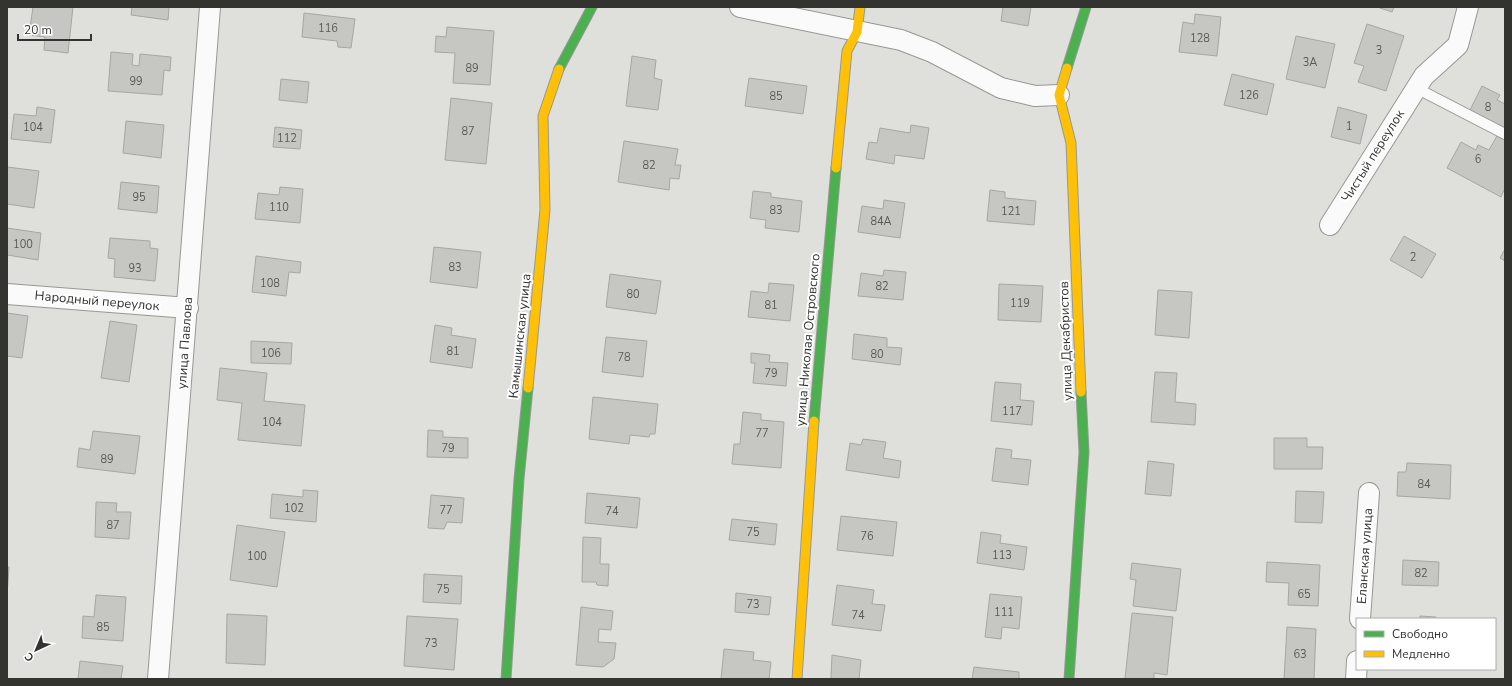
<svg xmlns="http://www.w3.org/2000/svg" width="1512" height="686" viewBox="0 0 1512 686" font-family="'Nunito Sans',sans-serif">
<rect width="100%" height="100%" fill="#dfe0db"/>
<path fill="#c6c7c3" stroke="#a6a7a3" d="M 33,7 L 73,7 L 68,53 L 44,50 L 45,37 L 29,35 Z
M 132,7 L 169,7 L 168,20 L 131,15 Z
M 1003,7 L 1031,7 L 1028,26 L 1001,21 Z
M 1377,7 L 1394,7 L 1392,12 Z
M 304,13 L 355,19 L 351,48 L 338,47 L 337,41 L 302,37 Z
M 1195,14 L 1221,17 L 1217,56 L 1179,52 L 1183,22 L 1194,24 Z
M 1367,24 L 1404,36 L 1386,91 L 1358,82 L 1364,66 L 1354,63 Z
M 447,27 L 494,31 L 490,85 L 453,83 L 455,53 L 435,52 L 436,36 L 446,37 Z
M 1296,36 L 1335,44 L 1325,88 L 1286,79 Z
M 111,52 L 133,54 L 132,65 L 139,66 L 140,54 L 171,57 L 170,71 L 164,70 L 162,95 L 108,91 Z
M 632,56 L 656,60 L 654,78 L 662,80 L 658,110 L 626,106 Z
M 1232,74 L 1274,84 L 1267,115 L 1224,105 Z
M 749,78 L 807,86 L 803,114 L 745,106 Z
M 281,79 L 309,82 L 307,103 L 279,100 Z
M 1482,86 L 1500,95 L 1497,100 L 1505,104 L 1505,129 L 1470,110 Z
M 451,98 L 492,103 L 486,164 L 445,160 Z
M 37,107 L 55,110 L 51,143 L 11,139 L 14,114 L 36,116 Z
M 1338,107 L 1367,115 L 1360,144 L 1331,137 Z
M 126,121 L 164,125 L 161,158 L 123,153 Z
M 911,125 L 929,128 L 924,159 L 895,155 L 894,164 L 866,159 L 869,142 L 877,143 L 880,128 L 910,133 Z
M 275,127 L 302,130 L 300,149 L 273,147 Z
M 1497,136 L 1505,140 L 1505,188 L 1501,197 L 1447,168 L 1461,142 L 1476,150 L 1478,145 L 1489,150 Z
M 624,141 L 678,149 L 675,165 L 681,165 L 679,179 L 670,178 L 669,190 L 618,182 Z
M 7,167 L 39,171 L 34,208 L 7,204 Z
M 121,182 L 159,186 L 157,213 L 118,209 Z
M 280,187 L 303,189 L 300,223 L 255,219 L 258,193 L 279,195 Z
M 990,190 L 1005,192 L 1005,198 L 1036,201 L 1034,225 L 987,221 Z
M 753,191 L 771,193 L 771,197 L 802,201 L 799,232 L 765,228 L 766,220 L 750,218 Z
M 884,200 L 905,203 L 900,238 L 858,232 L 862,206 L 883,209 Z
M 7,228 L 41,233 L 38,260 L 7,255 Z
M 1404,236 L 1436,254 L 1422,278 L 1390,260 Z
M 110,238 L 150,241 L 150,248 L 158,249 L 155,281 L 114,277 L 115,259 L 108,258 Z
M 434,247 L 481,252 L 477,288 L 430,282 Z
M 1505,249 L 1505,261 L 1500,258 Z
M 256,256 L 301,262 L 300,273 L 289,272 L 286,296 L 252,292 Z
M 884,270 L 906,272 L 903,300 L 858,296 L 861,273 L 883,276 Z
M 610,274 L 661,281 L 656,314 L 606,307 Z
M 769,283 L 794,285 L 790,321 L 748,317 L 751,291 L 768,293 Z
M 999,284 L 1043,286 L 1041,322 L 998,320 Z
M 1158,290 L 1192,292 L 1189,338 L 1155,335 Z
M 7,313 L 28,316 L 22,358 L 7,356 Z
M 110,321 L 137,325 L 129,382 L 101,378 Z
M 435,325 L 452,328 L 451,335 L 476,339 L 472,368 L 430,362 Z
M 854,334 L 887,338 L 887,347 L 902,348 L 900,365 L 852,359 Z
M 606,337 L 647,341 L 643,377 L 602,372 Z
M 251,341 L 292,343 L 291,364 L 251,363 Z
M 751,353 L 770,355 L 769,362 L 788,363 L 786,386 L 753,383 L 755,363 L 751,363 Z
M 220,368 L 267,373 L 264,401 L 305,405 L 301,446 L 238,440 L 242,403 L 217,400 Z
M 1155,372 L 1177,373 L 1175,402 L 1196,404 L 1195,425 L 1151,422 Z
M 995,382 L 1021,384 L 1020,400 L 1034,401 L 1032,425 L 991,421 Z
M 593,397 L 658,404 L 655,434 L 650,434 L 649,437 L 630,435 L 629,444 L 589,439 Z
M 743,412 L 761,414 L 761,420 L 784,422 L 781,468 L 732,464 L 734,444 L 740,444 Z
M 428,430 L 443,431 L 443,437 L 468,438 L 468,458 L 427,457 Z
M 93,431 L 140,436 L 135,474 L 77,467 L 79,448 L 90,450 Z
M 1274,438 L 1307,438 L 1307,447 L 1323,447 L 1322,469 L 1274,469 Z
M 863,439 L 886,442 L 883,458 L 901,461 L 899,478 L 846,470 L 850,443 L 861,445 Z
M 996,448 L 1012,450 L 1011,458 L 1031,460 L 1028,485 L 992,481 Z
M 1148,461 L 1174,464 L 1171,496 L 1145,494 Z
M 1407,463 L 1451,465 L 1450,499 L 1397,496 L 1398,472 L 1406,472 Z
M 303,490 L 318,491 L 316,522 L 270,518 L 272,494 L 303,497 Z
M 1296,491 L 1324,492 L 1322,523 L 1295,522 Z
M 587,493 L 640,498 L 637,528 L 585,523 Z
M 431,495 L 464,498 L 462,523 L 447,522 L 444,529 L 428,528 Z
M 96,502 L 117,503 L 116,512 L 131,512 L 129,539 L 95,537 Z
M 841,516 L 897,522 L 893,556 L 837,550 Z
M 732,519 L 777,524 L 775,545 L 729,540 Z
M 237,525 L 285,532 L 277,587 L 230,580 Z
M 981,532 L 1001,535 L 1000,543 L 1027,547 L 1024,570 L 977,563 Z
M 583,537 L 601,538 L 600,564 L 609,564 L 608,586 L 597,585 L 596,582 L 582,582 Z
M 1403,560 L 1439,562 L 1438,586 L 1402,585 Z
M 1267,562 L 1320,565 L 1318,606 L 1288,605 L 1289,583 L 1266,582 Z
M 1132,563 L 1181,569 L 1176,611 L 1133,606 L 1136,580 L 1130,579 Z
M 7,567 L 9,567 L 7,596 Z
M 424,574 L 462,576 L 461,604 L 423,602 Z
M 837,585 L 874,590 L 872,604 L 885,605 L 881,631 L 832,625 Z
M 736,593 L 771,597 L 769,615 L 735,612 Z
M 990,594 L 1022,597 L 1019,629 L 1002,627 L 1001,639 L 985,637 Z
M 96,595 L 126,597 L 123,641 L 82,638 L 83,616 L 94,617 Z
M 581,607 L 613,611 L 611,630 L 599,629 L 598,642 L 616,643 L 614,659 L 603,667 L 576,665 Z
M 1132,613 L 1173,617 L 1167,675 L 1154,673 L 1154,679 L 1125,679 Z
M 227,614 L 267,616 L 265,665 L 226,663 Z
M 407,616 L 458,619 L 454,670 L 404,666 Z
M 1420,616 L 1436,617 L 1436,619 L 1420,619 Z
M 1287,627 L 1316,629 L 1314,679 L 1284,679 Z
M 724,649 L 754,652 L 753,660 L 771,662 L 769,679 L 721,679 Z
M 832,655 L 861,660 L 859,679 L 831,679 Z
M 80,661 L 123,666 L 121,679 L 78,679 Z
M 974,667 L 1019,672 L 1019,679 L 972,679 Z"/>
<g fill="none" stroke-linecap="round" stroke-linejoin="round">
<g stroke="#979894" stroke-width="12">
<path id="lane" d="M 1416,88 L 1505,134"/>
</g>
<g stroke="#979894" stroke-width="22">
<path id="street" d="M 740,7 L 901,40 L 932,52 L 1001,88 L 1035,96 L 1059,95
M 1330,225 L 1424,76 L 1458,45 L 1468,7
M 7,294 L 188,308
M 1360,619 L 1369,493
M 158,679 L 210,7
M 1356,679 L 1357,661"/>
</g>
<g stroke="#979894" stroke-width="11">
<path id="fast" d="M 1067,68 L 1086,7
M 559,69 L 592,7
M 814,421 L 836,168
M 506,679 L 519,479 L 528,388
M 1069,679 L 1084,452 L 1081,392"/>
</g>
<g stroke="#979894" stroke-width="11">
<path id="slow" d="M 1067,68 L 1059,95 L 1071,143 L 1081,392
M 836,168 L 847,51 L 857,32 L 860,7
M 528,388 L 545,210 L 543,116 L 559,69
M 797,679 L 814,421"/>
</g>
<use href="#lane" stroke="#fafafa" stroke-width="10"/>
<use href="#street" stroke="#fafafa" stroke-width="20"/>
<use href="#fast" stroke="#4caf50" stroke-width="9"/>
<use href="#slow" stroke="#ffc107" stroke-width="9"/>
</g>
<g text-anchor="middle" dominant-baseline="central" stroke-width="4" stroke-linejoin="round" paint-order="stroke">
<g font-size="11" fill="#595a56">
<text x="328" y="28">116</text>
<text x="1200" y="38">128</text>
<text x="1379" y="50">3</text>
<text x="1310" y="62">3А</text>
<text x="472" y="68">89</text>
<text x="136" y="81">99</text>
<text x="1249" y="95">126</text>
<text x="776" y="96">85</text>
<text x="1488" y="107">8</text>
<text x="1349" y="126">1</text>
<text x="33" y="127">104</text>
<text x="468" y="131">87</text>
<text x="287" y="138">112</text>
<text x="1478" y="159">6</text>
<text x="649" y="165">82</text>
<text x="139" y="197">95</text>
<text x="279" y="207">110</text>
<text x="776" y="210">83</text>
<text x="1011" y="211">121</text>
<text x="881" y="221">84А</text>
<text x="23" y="244">100</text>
<text x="1413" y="257">2</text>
<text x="455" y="267">83</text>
<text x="135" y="268">93</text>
<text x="270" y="283">108</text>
<text x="882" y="286">82</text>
<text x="633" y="294">80</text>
<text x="1020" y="303">119</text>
<text x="771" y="305">81</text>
<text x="453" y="351">81</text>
<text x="271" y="353">106</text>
<text x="877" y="354">80</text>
<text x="624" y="357">78</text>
<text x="771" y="373">79</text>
<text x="1012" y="411">117</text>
<text x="272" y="422">104</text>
<text x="762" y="433">77</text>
<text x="448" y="448">79</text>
<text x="107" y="459">89</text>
<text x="1424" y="484">84</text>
<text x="294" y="508">102</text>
<text x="446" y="510">77</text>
<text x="612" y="511">74</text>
<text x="113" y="525">87</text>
<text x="753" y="532">75</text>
<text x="867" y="536">76</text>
<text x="1002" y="555">113</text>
<text x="257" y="556">100</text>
<text x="1421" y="573">82</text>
<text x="443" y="589">75</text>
<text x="1304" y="594">65</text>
<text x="753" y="604">73</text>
<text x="1004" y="612">111</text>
<text x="858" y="615">74</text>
<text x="103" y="627">85</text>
<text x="431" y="643">73</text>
<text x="1300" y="654">63</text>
</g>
<g font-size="13" fill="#333430" stroke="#fff">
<text transform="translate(1373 156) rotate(-58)">Чистый переулок</text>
<text transform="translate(97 301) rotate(5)">Народный переулок</text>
<text transform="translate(520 336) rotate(-84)">Камышинская улица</text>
<text transform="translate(808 340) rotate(-85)">улица Николая Островского</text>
<text transform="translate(1066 341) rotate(-92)">улица Декабристов</text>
<text transform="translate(185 343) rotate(-86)">улица Павлова</text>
<text transform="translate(1365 556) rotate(-86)">Еланская улица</text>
</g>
</g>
<rect width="1512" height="686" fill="none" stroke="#333430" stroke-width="16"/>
<rect x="1356" y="618" width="140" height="52" fill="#ffffff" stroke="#adaeac"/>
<rect x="1364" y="631" width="20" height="6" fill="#4caf50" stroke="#adaeac"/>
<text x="1392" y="638" font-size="12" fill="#333430">Свободно</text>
<rect x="1364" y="651" width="20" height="6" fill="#ffc107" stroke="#adaeac"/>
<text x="1392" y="658" font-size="12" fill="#333430">Медленно</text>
<g transform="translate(36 650) rotate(224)" stroke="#ffffff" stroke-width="3" paint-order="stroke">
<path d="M0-3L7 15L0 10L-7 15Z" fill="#333430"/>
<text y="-6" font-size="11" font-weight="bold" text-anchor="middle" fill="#333430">С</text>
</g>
<path d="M18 34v6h73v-6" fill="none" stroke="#333430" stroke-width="2"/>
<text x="24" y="34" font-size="12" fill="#333430" stroke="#ffffff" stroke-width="3" paint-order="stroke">20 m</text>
</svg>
